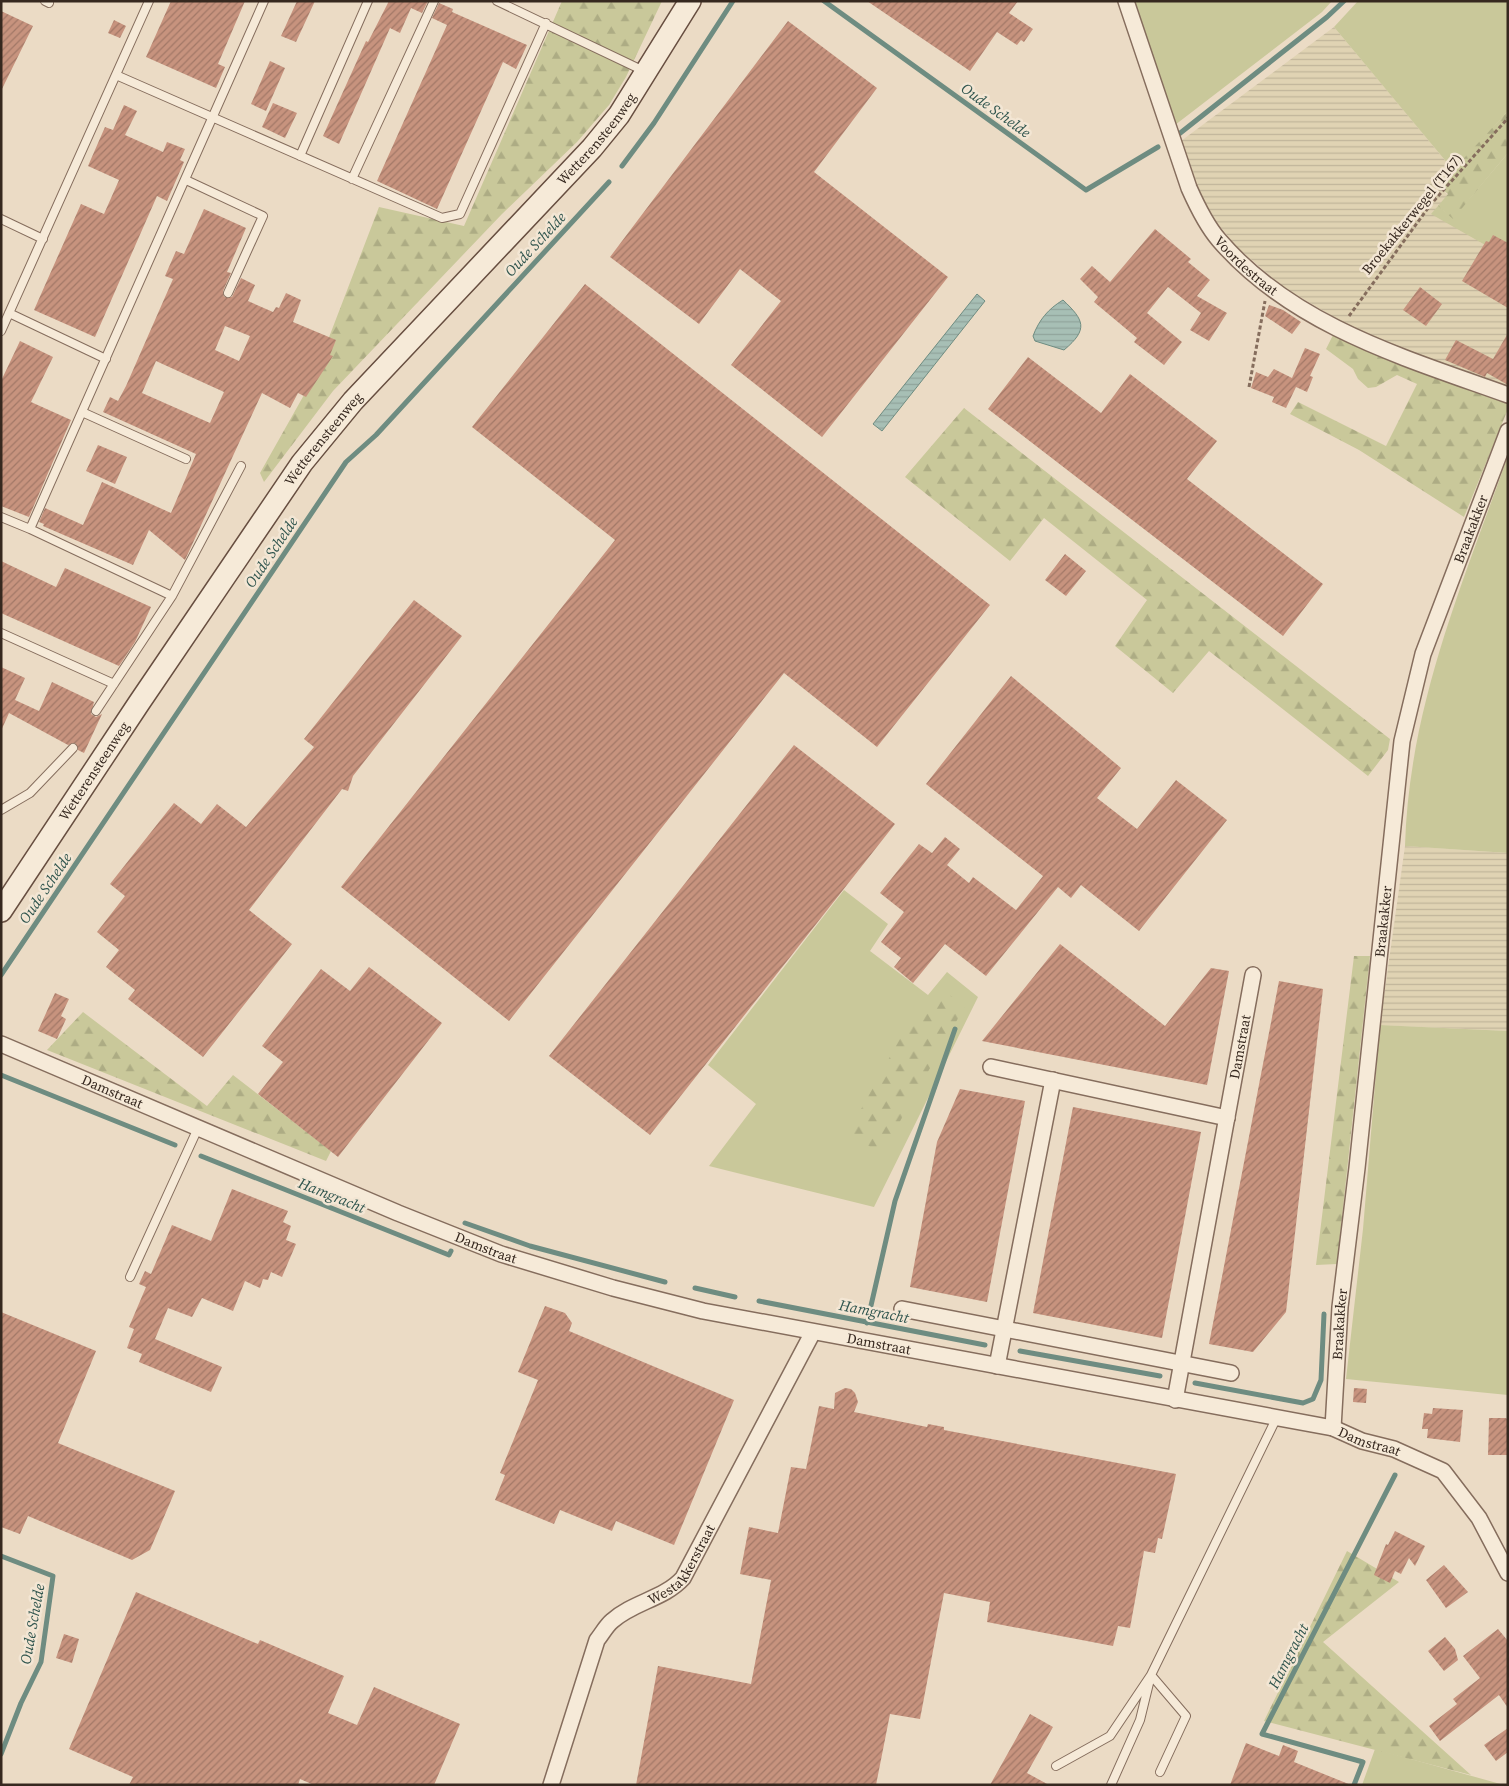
<svg xmlns="http://www.w3.org/2000/svg" width="1509" height="1786" viewBox="0 0 1509 1786" font-family="'Source Serif 4',serif">
<defs>
<pattern id="farmland-rules" width="6" height="5" patternUnits="userSpaceOnUse" patternTransform="scale(1.25)"><rect width="6" height="5" fill="#e0d3b3"/><path d="M0 2.5h6" fill="none" stroke="#c1b59a"/></pattern>
<pattern id="forest-firs" width="22" height="20" patternUnits="userSpaceOnUse" patternTransform="scale(1.25)"><rect width="22" height="20" fill="#c9c89a"/><path d="M5 1l3.5 6h-7zM16 11l3.5 6h-7z" fill="#adac84"/></pattern>
<pattern id="water-rules" width="6" height="5" patternUnits="userSpaceOnUse" patternTransform="scale(1.25)"><rect width="6" height="5" fill="#a7bfb5"/><path d="M0 2.5h6" fill="none" stroke="#90a49b"/></pattern>
<pattern id="building-hatch" width="6" height="6" patternUnits="userSpaceOnUse" patternTransform="scale(1.25)"><rect width="6" height="6" fill="#c7937e"/><path d="M-1 1l2-2M0 6l6-6M5 7l2-2" fill="none" stroke="#a27867"/></pattern>
</defs>
<rect width="100%" height="100%" fill="#ebdbc5"/>
<path fill="url(#farmland-rules)" d="M 1334,27 L 1454,171 L 1439,186 L 1508,258 L 1508,389 L 1432,363 L 1344,323 L 1283,287 L 1238,248 L 1217,223 L 1196,186 L 1181,141 Z
M 1405,846 L 1508,853 L 1508,1031 L 1380,1025 Z"/>
<path fill="#c9c89a" d="M 1133,1 L 1332,1 L 1322,12 L 1175,125 Z
M 1358,1 L 1508,1 L 1508,111 L 1454,171 L 1334,27 Z
M 1508,153 L 1508,258 L 1431,214 L 1438,206 L 1453,218 Z
M 1508,456 L 1508,853 L 1405,846 C 1409,707 1462,585 1508,456 Z
M 844,890 L 888,924 L 870,951 L 928,995 L 947,972 L 978,997 L 874,1207 L 709,1166 L 756,1104 L 708,1065 Z
M 1380,1025 L 1508,1031 L 1508,1395 L 1346,1379 L 1363,1229 Z
M 1375,1749 L 1504,1785 L 1362,1785 Z"/>
<path fill="url(#forest-firs)" d="M 562,1 L 662,1 L 626,77 L 609,105 L 577,142 L 502,214 L 333,391 L 264,482 L 260,473 L 313,379 L 379,207 L 464,226 Z
M 1508,111 L 1508,153 L 1453,219 L 1438,206 L 1448,194 L 1438,186 Z
M 1333,335 L 1424,372 L 1508,403 L 1508,409 L 1464,517 L 1359,450 L 1290,414 L 1298,402 L 1386,446 L 1417,384 L 1397,375 L 1376,387 L 1368,388 L 1358,379 L 1353,369 L 1326,349 Z
M 964,408 L 1390,739 L 1388,750 L 1368,776 L 1209,651 L 1173,693 L 1115,646 L 1147,600 L 1044,518 L 1010,561 L 905,477 Z
M 1354,956 L 1370,956 L 1337,1264 L 1316,1265 Z
M 943,990 L 965,1006 L 881,1155 L 849,1131 L 914,1013 Z
M 83,1012 L 207,1106 L 233,1075 L 331,1151 L 326,1161 L 47,1050 Z
M 1347,1551 L 1399,1582 L 1323,1642 L 1471,1775 L 1264,1721 Z"/>
<path fill="url(#water-rules)" stroke="#6e8c81" d="M 977,294 L 985,301 L 882,431 L 873,424 Z
M 1063,300 C 1084,320 1089,329 1064,350 L 1035,341 L 1033,336 C 1039,320 1048,309 1063,300 Z"/>
<g fill="none" stroke-linecap="round" stroke-linejoin="round">
<path stroke="#6e8c81" stroke-width="5" d="M 824,1 L 1086,190 L 1158,147
M 1179,134 L 1327,17 L 1344,1
M 622,166 L 654,123 L 733,1
M 1,975 L 346,462 L 376,435 L 609,182
M 1,1075 L 175,1145
M 201,1156 L 449,1255 L 451,1251
M 465,1223 L 530,1246 L 665,1282
M 695,1288 L 735,1297
M 759,1301 L 985,1345
M 867,1323 L 895,1201 L 955,1029
M 1020,1351 L 1160,1376
M 1195,1383 L 1303,1403 L 1313,1399 L 1321,1380 L 1324,1314
M 1,1556 L 53,1576 L 41,1662 L 21,1703 L 1,1754
M 1354,1785 L 1363,1762 L 1262,1734 L 1395,1475"/>
</g>
<path fill="url(#building-hatch)" fill-rule="evenodd" d="M 171,1 L 245,1 L 218,64 L 225,67 L 216,88 L 146,57 Z
M 297,1 L 315,1 L 296,42 L 281,36 Z
M 389,1 L 428,1 L 422,13 L 411,8 L 400,33 L 390,28 L 339,144 L 323,136 L 366,41 L 368,42 Z
M 867,1 L 1018,1 L 1009,13 L 1033,29 L 1024,42 L 1021,40 L 1017,45 L 997,32 L 970,71 Z
M 439,3 L 453,9 L 452,12 L 527,45 L 516,69 L 503,62 L 437,209 L 377,181 L 447,25 L 432,18 Z
M 1,11 L 33,26 L 1,91 Z
M 114,20 L 126,26 L 120,38 L 108,33 Z
M 788,21 L 877,88 L 814,172 L 948,277 L 822,437 L 731,365 L 781,301 L 740,269 L 699,324 L 610,257 Z
M 270,61 L 285,68 L 266,111 L 251,104 Z
M 273,103 L 297,113 L 285,138 L 262,127 Z
M 124,105 L 137,111 L 125,135 L 163,152 L 167,142 L 185,149 L 180,160 L 184,162 L 167,201 L 157,196 L 95,337 L 34,310 L 81,204 L 104,214 L 119,180 L 88,166 L 105,127 L 113,130 Z
M 204,209 L 246,228 L 227,272 L 231,273 L 223,291 L 224,297 L 232,297 L 241,278 L 255,285 L 248,301 L 273,312 L 276,307 L 279,308 L 286,293 L 301,300 L 293,322 L 336,340 L 330,355 L 333,356 L 306,397 L 298,393 L 290,408 L 262,393 L 185,560 L 149,530 L 133,565 L 43,526 L 44,524 L 39,522 L 45,508 L 83,525 L 102,482 L 171,513 L 196,454 L 103,412 L 110,397 L 118,401 L 126,386 L 173,279 L 165,276 L 176,251 L 184,254 ZM 225,326 L 250,336 L 239,361 L 215,350 ZM 156,361 L 224,392 L 210,423 L 142,393 Z
M 1155,229 L 1191,259 L 1188,262 L 1210,280 L 1197,296 L 1227,313 L 1209,341 L 1190,330 L 1201,313 L 1168,287 L 1147,313 L 1182,342 L 1164,365 L 1134,342 L 1137,338 L 1094,302 L 1098,297 L 1080,279 L 1092,266 L 1110,282 Z
M 1493,235 L 1508,243 L 1508,308 L 1462,281 L 1486,241 L 1489,242 Z
M 585,284 L 990,605 L 877,747 L 784,673 L 509,1021 L 341,887 L 615,540 L 472,427 Z
M 1420,287 L 1442,304 L 1426,326 L 1403,310 Z
M 1269,305 L 1283,310 L 1301,322 L 1292,334 L 1265,316 Z
M 1508,333 L 1508,385 L 1487,373 L 1485,377 L 1445,360 L 1456,340 L 1493,359 Z
M 20,341 L 53,357 L 31,402 L 71,420 L 29,517 L 1,506 L 1,381 Z
M 1305,348 L 1320,354 L 1310,376 L 1313,377 L 1307,392 L 1296,387 L 1286,408 L 1272,402 L 1274,397 L 1251,388 L 1256,372 L 1268,377 L 1274,369 L 1292,378 Z
M 1028,357 L 1101,413 L 1130,374 L 1217,441 L 1187,479 L 1323,584 L 1283,636 L 988,409 Z
M 98,445 L 127,457 L 115,484 L 86,471 Z
M 1065,554 L 1086,571 L 1066,596 L 1045,580 Z
M 1,561 L 56,587 L 65,568 L 151,607 L 135,642 L 119,666 L 1,613 Z
M 414,600 L 462,636 L 353,776 L 348,791 L 342,789 L 249,910 L 292,944 L 203,1057 L 128,999 L 135,990 L 106,967 L 119,950 L 97,932 L 125,896 L 110,884 L 174,803 L 201,824 L 217,804 L 246,827 L 314,747 L 304,739 Z
M 1,667 L 25,678 L 15,700 L 39,711 L 52,682 L 94,702 L 91,714 L 96,717 L 102,714 L 84,753 L 78,750 L 75,743 L 68,745 L 9,713 L 1,731 Z
M 1011,676 L 1121,768 L 1097,798 L 1137,829 L 1176,780 L 1227,820 L 1139,931 L 1081,885 L 1071,898 L 1058,887 L 986,976 L 945,944 L 913,983 L 894,967 L 901,958 L 881,942 L 904,912 L 880,893 L 919,844 L 932,853 L 945,837 L 960,849 L 947,865 L 969,883 L 973,877 L 1016,910 L 1043,876 L 926,784 Z
M 794,745 L 895,824 L 650,1135 L 549,1056 Z
M 1060,944 L 1165,1026 L 1211,968 L 1229,971 L 1207,1085 L 982,1041 Z
M 369,967 L 442,1023 L 338,1157 L 258,1094 L 283,1062 L 262,1046 L 321,969 L 350,991 Z
M 1279,981 L 1323,989 L 1286,1312 L 1253,1352 L 1209,1344 Z
M 55,993 L 69,999 L 61,1016 L 66,1019 L 57,1039 L 38,1031 Z
M 960,1089 L 1025,1101 L 987,1302 L 910,1287 L 937,1142 Z
M 1073,1107 L 1201,1132 L 1162,1338 L 1033,1313 Z
M 232,1189 L 288,1211 L 283,1222 L 291,1226 L 286,1240 L 296,1244 L 282,1277 L 271,1272 L 268,1280 L 263,1279 L 260,1288 L 245,1281 L 233,1311 L 202,1298 L 192,1317 L 168,1308 L 155,1339 L 222,1367 L 211,1392 L 139,1362 L 142,1354 L 127,1348 L 134,1329 L 129,1327 L 146,1287 L 139,1284 L 145,1271 L 151,1274 L 172,1225 L 211,1241 Z
M 545,1306 L 565,1313 L 572,1323 L 569,1331 L 734,1400 L 674,1545 L 616,1521 L 612,1531 L 560,1510 L 554,1524 L 495,1500 L 505,1475 L 500,1473 L 538,1380 L 518,1372 Z
M 1,1312 L 96,1351 L 58,1443 L 175,1491 L 150,1550 L 132,1560 L 28,1516 L 20,1534 L 1,1527 Z
M 845,1388 L 851,1389 L 855,1393 L 858,1402 L 854,1412 L 927,1427 L 928,1424 L 944,1427 L 944,1430 L 1176,1474 L 1162,1539 L 1158,1538 L 1155,1553 L 1144,1551 L 1130,1628 L 1118,1626 L 1113,1646 L 987,1622 L 990,1602 L 944,1593 L 920,1719 L 890,1714 L 876,1785 L 636,1785 L 658,1666 L 751,1684 L 771,1580 L 740,1574 L 749,1527 L 778,1533 L 791,1467 L 806,1469 L 819,1406 L 834,1409 L 835,1393 Z
M 1354,1388 L 1367,1389 L 1366,1403 L 1353,1402 Z
M 1433,1408 L 1463,1410 L 1460,1442 L 1427,1438 L 1428,1429 L 1422,1429 L 1424,1413 L 1432,1414 Z
M 1489,1418 L 1506,1418 L 1508,1420 L 1507,1455 L 1488,1455 Z
M 1395,1531 L 1425,1546 L 1415,1566 L 1409,1558 L 1401,1574 L 1395,1571 L 1390,1583 L 1374,1575 L 1386,1544 L 1388,1545 Z
M 1444,1565 L 1468,1592 L 1446,1608 L 1426,1580 Z
M 136,1592 L 258,1644 L 260,1640 L 344,1676 L 328,1713 L 357,1725 L 374,1687 L 460,1724 L 434,1785 L 314,1785 L 300,1779 L 298,1785 L 129,1785 L 133,1777 L 69,1749 Z
M 1498,1629 L 1508,1641 L 1508,1708 L 1499,1695 L 1440,1741 L 1429,1726 L 1457,1704 L 1453,1699 L 1480,1678 L 1463,1656 Z
M 64,1634 L 79,1639 L 72,1663 L 56,1658 Z
M 1445,1637 L 1455,1649 L 1458,1660 L 1444,1671 L 1428,1651 Z
M 1030,1714 L 1053,1727 L 1027,1773 L 1049,1785 L 990,1785 Z
M 1508,1728 L 1508,1752 L 1496,1761 L 1484,1745 Z
M 1246,1743 L 1279,1756 L 1283,1745 L 1298,1751 L 1294,1762 L 1351,1785 L 1230,1785 Z"/>
<g fill="none" stroke-linecap="round" stroke-linejoin="round">
<g stroke="#856d5d" stroke-width="10">
<path id="lane" d="M 45,1 L 49,3
M 497,1 L 644,71
M 116,75 L 442,218 L 460,214 L 546,23
M 300,156 L 368,1
M 352,179 L 434,1
M 186,180 L 263,216 L 228,293
M 1,219 L 43,239
M 9,313 L 106,359
M 1,331 L 149,1
M 82,412 L 186,459
M 1,517 L 30,529 L 264,1
M 30,529 L 172,596
M 1,633 L 114,684
M 96,711 L 172,596 L 241,466
M 1,810 L 30,793 L 73,748
M 130,1277 L 198,1128
M 1056,1766 L 1110,1736 L 1151,1675 L 1186,1716 L 1160,1772
M 1111,1785 L 1140,1720 L 1151,1675 L 1276,1419"/>
</g>
<g stroke="#856d5d" stroke-width="18">
<g id="street">
<path id="s1" d="M 1126,1 L 1189,188 C 1197,206 1206,225 1219,240 C 1293,326 1405,358 1508,395"/>
<path id="s2" d="M 1,1044 L 398,1213 L 501,1254 L 613,1288 L 703,1311 L 1333,1428 L 1362,1441 L 1394,1449 L 1443,1471 L 1479,1518 L 1508,1573"/>
<path d="M 991,1067 L 1227,1118"/>
<path d="M 902,1309 L 1231,1373"/>
<path d="M 997,1366 L 1053,1080"/>
<path id="s3" d="M 1175,1400 L 1253,975"/>
<path id="s4" d="M 1333,1428 L 1340,1307 L 1357,1168 L 1402,741 L 1423,654 L 1508,431"/>
<path id="s5" d="M 551,1785 L 597,1640 C 602,1634 606,1626 612,1621 C 633,1602 664,1599 683,1578 L 813,1332"/>
</g>
</g>
<g stroke="#674e40" stroke-width="24">
<g id="secondary">
<path id="s6" d="M 1,911 L 139,703 L 302,463 L 353,401 L 592,148 L 619,115 L 690,1"/>
</g>
</g>
<path stroke="#856d5d" stroke-width="3" stroke-dasharray="4 2.5" stroke-linecap="butt" d="M 1349,316 L 1431,204 L 1508,118
M 1249,387 L 1265,301"/>
<use href="#lane" stroke="#f6ead8" stroke-width="8"/>
<use href="#street" stroke="#f6ead8" stroke-width="15"/>
<use href="#secondary" stroke="#f6ead8" stroke-width="21"/>
</g>
<g text-anchor="middle" dominant-baseline="central" stroke-width="5" stroke-linejoin="round" paint-order="stroke">
<g font-size="14" fill="#36281f" stroke="#f3e6d4">
<text stroke="none"><textPath href="#s6" startOffset="978">Wetterensteenweg</textPath></text>
<text transform="translate(1412 214) rotate(-51)">Broekakkerwegel (T167)</text>
<text stroke="none"><textPath href="#s1" startOffset="295">Voordestraat</textPath></text>
<text stroke="none"><textPath href="#s6" startOffset="572">Wetterensteenweg</textPath></text>
<text stroke="none"><textPath href="#s4" startOffset="914">Braakakker</textPath></text>
<text stroke="none"><textPath href="#s6" startOffset="168">Wetterensteenweg</textPath></text>
<text stroke="none"><textPath href="#s4" startOffset="509">Braakakker</textPath></text>
<text stroke="none"><textPath href="#s3" startOffset="359">Damstraat</textPath></text>
<text stroke="none"><textPath href="#s2" startOffset="121">Damstraat</textPath></text>
<text stroke="none"><textPath href="#s2" startOffset="526">Damstraat</textPath></text>
<text stroke="none"><textPath href="#s4" startOffset="104">Braakakker</textPath></text>
<text stroke="none"><textPath href="#s2" startOffset="931">Damstraat</textPath></text>
<text stroke="none"><textPath href="#s2" startOffset="1432">Damstraat</textPath></text>
<text stroke="none"><textPath href="#s5" startOffset="269">Westakkerstraat</textPath></text>
</g>
<g font-size="15" font-style="italic" fill="#30554e" stroke="#f3e6d4">
<text transform="translate(996 110) rotate(36)">Oude Schelde</text>
<text transform="translate(535 244) rotate(-47)">Oude Schelde</text>
<text transform="translate(271 552) rotate(-56)">Oude Schelde</text>
<text transform="translate(45 888) rotate(-56)">Oude Schelde</text>
<text transform="translate(332 1195) rotate(22)">Hamgracht</text>
<text transform="translate(874 1311) rotate(11)">Hamgracht</text>
<text transform="translate(32 1624) rotate(-80)">Oude Schelde</text>
<text transform="translate(1288 1656) rotate(-63)">Hamgracht</text>
</g>
</g>
<rect width="1509" height="1786" fill="none" stroke="#36281f" stroke-width="5"/>
</svg>
